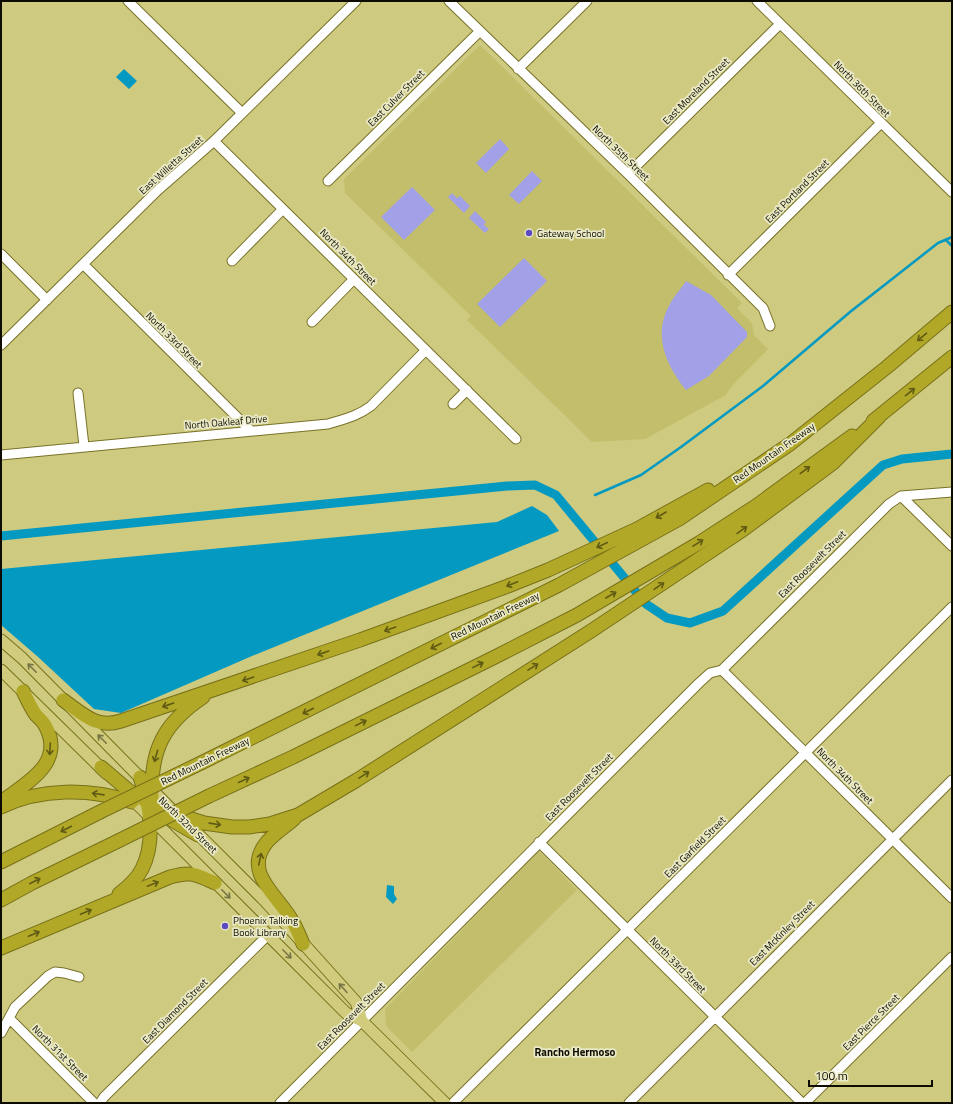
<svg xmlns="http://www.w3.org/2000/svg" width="953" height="1104" viewBox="0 0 953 1104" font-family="'Titillium Web',sans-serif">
<rect width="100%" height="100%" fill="#ceca80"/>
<path fill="#c3be6b" d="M 480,45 L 742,303 L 737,308 L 752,323 L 754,335 L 768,349 L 730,388 L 726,395 L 645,439 L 592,442 L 467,320 L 471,316 L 345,193 L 344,179 Z
M 539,851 L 577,890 L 412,1052 L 386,1026 L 385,1009 Z"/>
<path fill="#a2a0e7" d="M 500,139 L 509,149 L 486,173 L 476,163 Z
M 532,171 L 542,181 L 519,204 L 509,195 Z
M 412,187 L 435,210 L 404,240 L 381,217 Z
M 452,193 L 457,198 L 460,196 L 470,206 L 464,213 L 448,197 Z
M 475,211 L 486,222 L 484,225 L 489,229 L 485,233 L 469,218 Z
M 524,258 L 547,281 L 500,327 L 477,304 Z
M 686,281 L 711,295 L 747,332 L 747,337 L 709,376 L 686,390 C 666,365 652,335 670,304 C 674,296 681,289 686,281 Z"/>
<path fill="#0399c1" d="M 124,69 L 137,81 L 129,89 L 116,77 Z
M 532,506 L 547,515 L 559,531 L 252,656 L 121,713 L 94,709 L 37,656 L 1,625 L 1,569 L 497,522 Z
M 387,885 L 394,886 L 394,894 L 397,899 L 393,904 L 386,897 Z"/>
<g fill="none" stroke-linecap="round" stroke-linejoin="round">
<path stroke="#0399c1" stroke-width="2.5" d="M 946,240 L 952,246
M 595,495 L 641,475 L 681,447 L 763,386 L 850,312 L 938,243 L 952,237"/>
<path stroke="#0399c1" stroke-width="9" d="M 1,536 L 507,486 L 535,485 L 556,495 L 646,604 L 667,618 L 690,623 L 723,611 L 883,465 L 902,459 L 952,454"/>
<g stroke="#787228" stroke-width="11">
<path id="minor" d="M 128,1 L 242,113
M 449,1 L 628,174 L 763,308 L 770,326
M 757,1 L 952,192
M 518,69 L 587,1
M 214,141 L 516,439
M 628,174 L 780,24
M 328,181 L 480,31
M 1,254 L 47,300
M 232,261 L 283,209
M 83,264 L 251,431
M 728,275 L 881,123
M 312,322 L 354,279
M 1,345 L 158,190 L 214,141 L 356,1
M 78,393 L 84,446
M 453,404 L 467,390
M 1,455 L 328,424 C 344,419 358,416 371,406 L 426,350
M 901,496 L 952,546
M 722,670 L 952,898
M 539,842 L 802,1103
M 10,1019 L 94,1103
M 1,1033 L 15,1007 L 48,976 L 55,972 L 64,973 L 79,977
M 100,1103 L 104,1097 L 268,935
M 280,1103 L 699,683 L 710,673 L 722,670 L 889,504 L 901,496 L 952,492
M 453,1103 L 952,607
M 629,1103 L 952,780
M 805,1103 L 952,957"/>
</g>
<g stroke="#787119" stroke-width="13">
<path id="major" d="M 1,640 L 22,658 L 177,815
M 1,670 L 106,773
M 128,795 L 346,1013 L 362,1021 L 445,1103
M 193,829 L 265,901 L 356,1002 L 362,1021"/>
</g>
<g stroke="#787119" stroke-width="15">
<path id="highway" d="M 873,421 L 952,357
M 63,700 C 83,714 96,729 121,721 L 360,640 L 508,586 L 548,570 L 637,529 L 708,490
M 203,762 L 559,585 L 679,519 L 790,444 L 887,367 L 952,312
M 101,767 L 128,790 L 152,805 L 166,811 L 204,823 L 232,827 L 249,827 L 270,824 L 298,815 L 357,780 L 591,631 L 744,529 L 833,463 L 879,417
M 209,796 L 293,757 L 495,657 L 577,615 L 699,543 L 756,506 L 852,436
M 152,797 C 150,750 164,723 203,697
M 1,802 C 26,783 65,764 46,727 C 44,722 40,719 36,715 C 31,708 27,699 23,691
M 1,807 C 41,788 90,788 132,802
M 294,819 C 284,828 271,835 264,846 C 245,874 278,896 291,919 C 296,926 299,935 303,944
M 172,820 L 198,835
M 1,862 L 100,812
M 119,894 C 128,887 137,879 142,869 C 156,841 150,805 140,777
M 1,900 L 32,883 L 116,842
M 1,948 L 170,877 C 191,871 195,874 215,883"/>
</g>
<use href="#minor" stroke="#fff" stroke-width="9"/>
<use href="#major" stroke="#d0cb7d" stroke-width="11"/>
<use href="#highway" stroke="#b1a827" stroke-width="13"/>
<g stroke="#787119" stroke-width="15" stroke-linecap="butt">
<path id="highway-bridge" d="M 100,812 L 203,762
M 116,842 L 209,796"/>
</g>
<use href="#highway-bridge" stroke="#b1a827" stroke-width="13"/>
</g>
<defs><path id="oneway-shaft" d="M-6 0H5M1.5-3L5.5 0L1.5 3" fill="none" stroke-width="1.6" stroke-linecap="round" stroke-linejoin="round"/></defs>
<g stroke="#605a14">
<use href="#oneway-shaft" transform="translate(922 337) rotate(140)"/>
<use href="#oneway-shaft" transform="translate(910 392) rotate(-39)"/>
<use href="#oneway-shaft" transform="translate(805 470) rotate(-37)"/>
<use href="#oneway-shaft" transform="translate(661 515) rotate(150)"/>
<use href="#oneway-shaft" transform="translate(742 530) rotate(-35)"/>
<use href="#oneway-shaft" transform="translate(698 543) rotate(-32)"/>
<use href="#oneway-shaft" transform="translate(602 545) rotate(155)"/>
<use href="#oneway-shaft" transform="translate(512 584) rotate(158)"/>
<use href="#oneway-shaft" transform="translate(659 586) rotate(-34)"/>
<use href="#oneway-shaft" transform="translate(611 595) rotate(-30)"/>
<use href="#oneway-shaft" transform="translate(390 629) rotate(160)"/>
<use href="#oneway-shaft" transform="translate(436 646) rotate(153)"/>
<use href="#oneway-shaft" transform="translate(323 653) rotate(161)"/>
<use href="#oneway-shaft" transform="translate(478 665) rotate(-26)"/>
<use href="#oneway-shaft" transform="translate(533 667) rotate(-32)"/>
<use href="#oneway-shaft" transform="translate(248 679) rotate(161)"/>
<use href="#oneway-shaft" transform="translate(168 705) rotate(161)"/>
<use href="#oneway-shaft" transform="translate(308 711) rotate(153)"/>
<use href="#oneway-shaft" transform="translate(361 723) rotate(-26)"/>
<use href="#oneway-shaft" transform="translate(50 749) rotate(93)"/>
<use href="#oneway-shaft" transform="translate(156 756) rotate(106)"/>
<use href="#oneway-shaft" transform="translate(364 775) rotate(-32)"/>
<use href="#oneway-shaft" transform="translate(244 780) rotate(-25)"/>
<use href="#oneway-shaft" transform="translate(98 794) rotate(-172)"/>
<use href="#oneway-shaft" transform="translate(215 824) rotate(8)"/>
<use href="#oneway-shaft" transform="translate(66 829) rotate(153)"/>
<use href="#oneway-shaft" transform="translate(260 859) rotate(-78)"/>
<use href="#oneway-shaft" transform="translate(35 881) rotate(-27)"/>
<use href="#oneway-shaft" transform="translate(153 884) rotate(-22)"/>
<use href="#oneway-shaft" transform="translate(86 912) rotate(-23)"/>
<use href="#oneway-shaft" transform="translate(34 934) rotate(-23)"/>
</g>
<g stroke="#797545">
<use href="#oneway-shaft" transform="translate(32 668) rotate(-135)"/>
<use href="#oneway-shaft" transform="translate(102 739) rotate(-135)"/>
<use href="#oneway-shaft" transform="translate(226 894) rotate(45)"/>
<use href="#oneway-shaft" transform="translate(287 954) rotate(45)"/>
<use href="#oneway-shaft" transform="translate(343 988) rotate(-132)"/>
</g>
<g fill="#5d49c2" stroke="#eae9c5" stroke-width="1.5">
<circle cx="529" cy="233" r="4"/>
<circle cx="225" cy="926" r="4"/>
</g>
<g text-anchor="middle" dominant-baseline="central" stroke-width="3.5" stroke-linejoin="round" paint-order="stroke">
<g font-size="10" fill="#0e0c00" stroke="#eae9c5">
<text transform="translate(862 89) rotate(45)">North 36th Street</text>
<text transform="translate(696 91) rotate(-45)">East Moreland Street</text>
<text transform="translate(396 98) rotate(-45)">East Culver Street</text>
<text transform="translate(621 153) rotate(44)">North 35th Street</text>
<text transform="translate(171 165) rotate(-42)">East Willetta Street</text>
<text transform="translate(797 191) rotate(-45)">East Portland Street</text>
<text transform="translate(348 257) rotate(45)">North 34th Street</text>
<text transform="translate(174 340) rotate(45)">North 33rd Street</text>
<text transform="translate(226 422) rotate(-5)">North Oakleaf Drive</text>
<text transform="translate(774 453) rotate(-35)">Red Mountain Freeway</text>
<text transform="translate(812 564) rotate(-45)">East Roosevelt Street</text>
<text transform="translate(495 616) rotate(-26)">Red Mountain Freeway</text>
<text transform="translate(205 761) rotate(-26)">Red Mountain Freeway</text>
<text transform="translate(845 776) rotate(45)">North 34th Street</text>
<text transform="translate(579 787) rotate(-45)">East Roosevelt Street</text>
<text transform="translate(188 825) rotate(44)">North 32nd Street</text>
<text transform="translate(695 847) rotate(-45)">East Garfield Street</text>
<text transform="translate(782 933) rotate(-45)">East McKinley Street</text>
<text transform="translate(678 965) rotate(45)">North 33rd Street</text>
<text transform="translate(175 1011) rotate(-45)">East Diamond Street</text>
<text transform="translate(351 1016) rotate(-45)">East Roosevelt Street</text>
<text transform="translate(871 1022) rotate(-45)">East Pierce Street</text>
<text transform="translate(60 1053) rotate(45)">North 31st Street</text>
</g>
<g font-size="10" fill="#0e0c00" stroke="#eae9c5" text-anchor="start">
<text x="537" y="233">Gateway School</text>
<text x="233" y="920">Phoenix Talking<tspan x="233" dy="12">Book Library</tspan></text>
</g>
<g font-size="11" font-weight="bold" fill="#0e0c00" stroke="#eae9c5">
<text x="575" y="1052">Rancho Hermoso</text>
</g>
</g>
<rect width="953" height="1104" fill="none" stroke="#0e0c00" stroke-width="4"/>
<path d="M809 1080v6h123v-6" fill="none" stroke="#0e0c00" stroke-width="2"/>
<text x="815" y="1080" font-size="12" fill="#0e0c00" stroke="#eae9c5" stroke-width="3" paint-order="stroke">100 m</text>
</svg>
